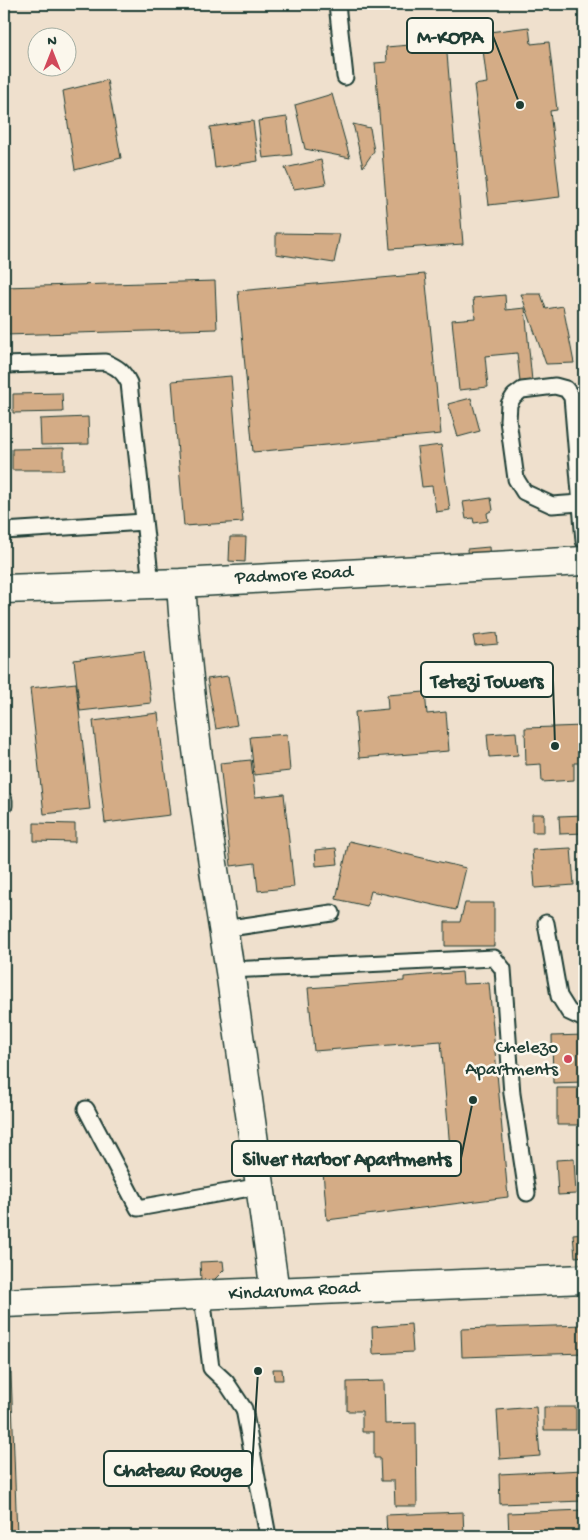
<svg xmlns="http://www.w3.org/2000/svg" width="588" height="1540" viewBox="0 0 588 1540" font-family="'Gochi Hand',sans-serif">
<rect width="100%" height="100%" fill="#efe0cd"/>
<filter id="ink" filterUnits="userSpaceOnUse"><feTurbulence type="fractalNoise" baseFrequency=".02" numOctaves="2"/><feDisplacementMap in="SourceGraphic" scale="10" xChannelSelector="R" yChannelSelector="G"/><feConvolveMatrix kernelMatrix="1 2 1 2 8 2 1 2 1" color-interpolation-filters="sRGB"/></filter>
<g filter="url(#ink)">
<path fill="#d4ac86" stroke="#1f3d34" d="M 529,27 L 531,44 L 549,42 L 557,110 L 550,111 L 560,197 L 489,205 L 474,85 L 487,83 L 481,33 Z
M 446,42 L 463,244 L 390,249 L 375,63 L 387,62 L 386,47 Z
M 107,80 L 121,158 L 75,170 L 63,91 Z
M 332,94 L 350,158 L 305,149 L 295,105 Z
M 287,117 L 292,155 L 263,158 L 258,121 Z
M 253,121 L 258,161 L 215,168 L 210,127 Z
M 353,124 L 370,128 L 374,151 L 363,167 Z
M 321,160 L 326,184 L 294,189 L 285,168 Z
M 276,233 L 340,234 L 334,263 L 276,254 Z
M 425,274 L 441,434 L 253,452 L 238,291 Z
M 215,281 L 217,329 L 4,335 L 4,287 Z
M 521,294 L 541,294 L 546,309 L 563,306 L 574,363 L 546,364 Z
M 505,295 L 506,310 L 525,308 L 532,381 L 520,382 L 517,353 L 485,356 L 488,387 L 459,390 L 452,320 L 475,318 L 473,298 Z
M 231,376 L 243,522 L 184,526 L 172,381 Z
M 4,392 L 8,392 L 9,417 L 4,418 Z
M 62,393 L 63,412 L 13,413 L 13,394 Z
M 471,398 L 480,431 L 458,437 L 448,404 Z
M 88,417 L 89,444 L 41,445 L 40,419 Z
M 441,445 L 450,510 L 436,512 L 432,486 L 422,487 L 417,448 Z
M 64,448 L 64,470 L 12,470 L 12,449 Z
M 491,498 L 493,510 L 487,513 L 488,521 L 474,523 L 473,518 L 466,519 L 463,502 Z
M 230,537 L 246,537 L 245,562 L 229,561 Z
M 489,547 L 490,560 L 468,561 L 467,549 Z
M 497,633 L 498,644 L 475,646 L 473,636 Z
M 144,651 L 151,703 L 80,711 L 74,660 Z
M 228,676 L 237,725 L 216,729 L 207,679 Z
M 76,683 L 90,809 L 44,814 L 30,688 Z
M 425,692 L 427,714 L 446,712 L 449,751 L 359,758 L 355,712 L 388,709 L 387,695 Z
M 158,713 L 170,815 L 105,823 L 93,721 Z
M 584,726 L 584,763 L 574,763 L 574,780 L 542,782 L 541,764 L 526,765 L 525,728 Z
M 516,732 L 518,755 L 489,757 L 487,734 Z
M 287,734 L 290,771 L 254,775 L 250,737 Z
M 251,760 L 255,797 L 284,794 L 294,887 L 258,891 L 255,863 L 231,866 L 220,763 Z
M 532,814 L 544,814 L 544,832 L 532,832 Z
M 584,815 L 584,833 L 560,834 L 559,816 Z
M 34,823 L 75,824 L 75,842 L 34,841 Z
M 349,841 L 466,868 L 456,910 L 371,891 L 367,906 L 336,899 Z
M 336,848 L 338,864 L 316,866 L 315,850 Z
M 571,848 L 574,885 L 535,888 L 532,850 Z
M 465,903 L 494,903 L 494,946 L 445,946 L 445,922 L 460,922 Z
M 462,972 L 463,984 L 489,983 L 508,1197 L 327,1220 L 322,1159 L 450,1149 L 441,1041 L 314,1051 L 308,988 L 404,981 L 404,977 Z
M 584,1035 L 584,1082 L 553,1083 L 552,1036 Z
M 557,1088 L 579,1088 L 579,1125 L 557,1125 Z
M 574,1159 L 576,1194 L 558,1195 L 556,1160 Z
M 584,1233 L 584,1256 L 575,1257 L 573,1234 Z
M 223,1261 L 224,1270 L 214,1280 L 201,1281 L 200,1262 Z
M 411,1324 L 413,1352 L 373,1354 L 372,1327 Z
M 584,1325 L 584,1353 L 462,1357 L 461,1329 Z
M 273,1369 L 282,1369 L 283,1380 L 274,1380 Z
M 4,1373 L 11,1373 L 17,1536 L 4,1536 Z
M 384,1381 L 385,1424 L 416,1423 L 417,1506 L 395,1506 L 394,1481 L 381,1481 L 380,1458 L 374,1458 L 374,1432 L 362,1432 L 362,1411 L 347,1411 L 347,1382 Z
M 536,1407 L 540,1456 L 500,1459 L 497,1410 Z
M 544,1407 L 576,1407 L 576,1430 L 544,1430 Z
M 584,1470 L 584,1501 L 500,1504 L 499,1474 Z
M 584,1510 L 584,1536 L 509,1536 L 508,1513 Z
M 463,1512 L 464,1536 L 387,1536 L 386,1515 Z"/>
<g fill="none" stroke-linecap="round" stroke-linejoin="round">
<g stroke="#1f3d34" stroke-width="19">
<path id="service" d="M 337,4 L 345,77
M 4,365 L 105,362 C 117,367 123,371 129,383 L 151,584
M 580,503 L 552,505 L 524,492 L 516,479 L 508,420 L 509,404 L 514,396 L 522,390 L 555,386 L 566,389 L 572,397 L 584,541
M 4,531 L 144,522
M 4,800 L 4,806
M 546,923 L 559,996 L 569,1012 L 584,1019
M 223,929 L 332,913
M 229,970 L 494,958 L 503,969 L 512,1094 L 527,1193
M 86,1109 L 138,1208 L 261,1186
M 202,1296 L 211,1368 L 226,1382 L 244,1409 L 268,1536"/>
</g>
<g stroke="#1f3d34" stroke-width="31">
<path id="minor" d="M 181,583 C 189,713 209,842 230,971 C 246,1078 261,1185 275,1292
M 4,589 L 181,583 L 584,561
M 4,1303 L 584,1279"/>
</g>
<use href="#service" stroke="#fbf7ec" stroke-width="15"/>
<use href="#minor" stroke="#fbf7ec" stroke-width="28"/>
</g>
</g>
<circle fill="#d1495b" stroke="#fbf7ec" stroke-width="2" cx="568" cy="1059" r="5"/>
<g text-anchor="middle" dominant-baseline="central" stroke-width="5" stroke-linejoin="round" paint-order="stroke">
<g font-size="19" fill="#1f3d34" stroke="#fbf7ec">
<text transform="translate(294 576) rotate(-3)">Padmore Road</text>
<text transform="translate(294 1292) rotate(-3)">Kindaruma Road</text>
</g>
<g font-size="19" fill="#1f3d34" stroke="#fbf7ec" text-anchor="end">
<text x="558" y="1048">Chelezo<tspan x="558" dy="22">Apartments</tspan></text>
</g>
</g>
<path fill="none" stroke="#1f3d34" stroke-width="2" d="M520 105L493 36M555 746L553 680M473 1100L461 1158M258 1371L252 1469"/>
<g fill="#1f3d34" stroke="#fbf7ec" stroke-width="2">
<circle cx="520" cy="105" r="5"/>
<circle cx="555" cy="746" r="5"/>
<circle cx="473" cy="1100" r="5"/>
<circle cx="258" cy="1371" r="5"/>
</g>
<g fill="#fbf7ec" stroke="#1f3d34" stroke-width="2">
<rect x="407" y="18" width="86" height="35" rx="5"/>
<rect x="421" y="662" width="132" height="35" rx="5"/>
<rect x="232" y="1141" width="229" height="35" rx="5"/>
<rect x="104" y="1451" width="148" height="35" rx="5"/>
</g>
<g font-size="20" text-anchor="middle" font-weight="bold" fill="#1f3d34">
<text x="450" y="43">M-KOPA</text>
<text x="487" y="687">Tetezi Towers</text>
<text x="347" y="1165">Silver Harbor Apartments</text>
<text x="178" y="1476">Chateau Rouge</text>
</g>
<rect width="588" height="1540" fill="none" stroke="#fbf7ec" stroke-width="20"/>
<rect x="10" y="10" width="568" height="1520" fill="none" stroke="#1f3d34" stroke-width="2" filter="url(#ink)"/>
<g transform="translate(52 52)"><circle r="24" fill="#fbf7ec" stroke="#a3ada2"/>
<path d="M0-4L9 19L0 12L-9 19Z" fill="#d1495b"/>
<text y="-8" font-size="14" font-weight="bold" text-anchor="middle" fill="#1f3d34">N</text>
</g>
</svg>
